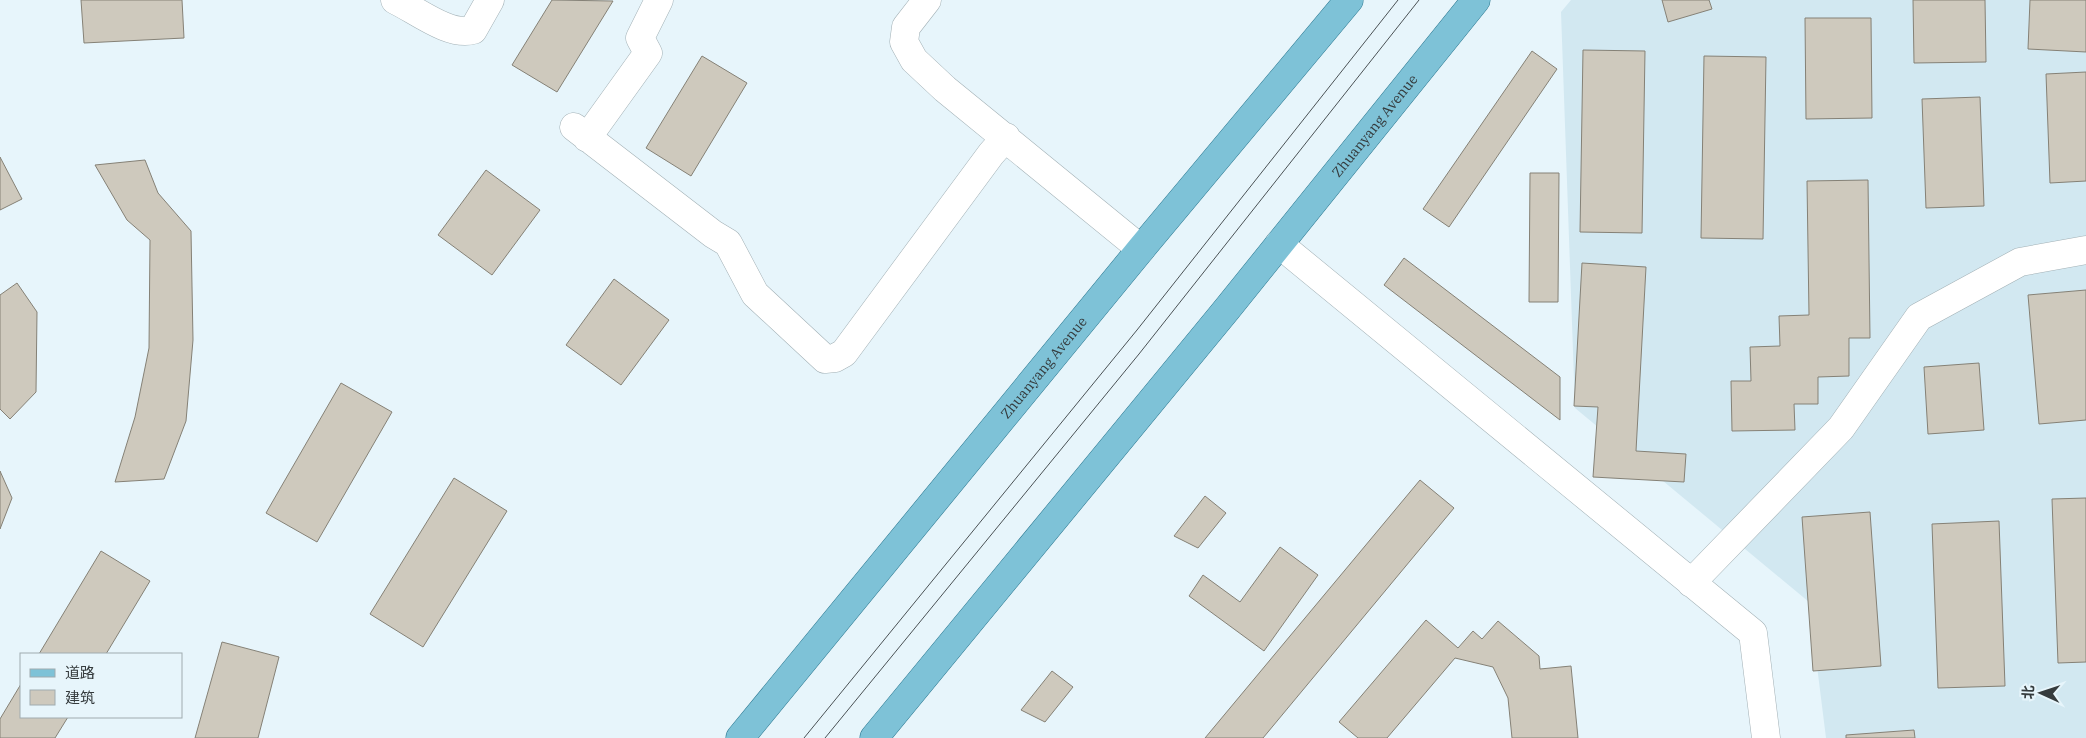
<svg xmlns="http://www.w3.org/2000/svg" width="2086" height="738" viewBox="0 0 2086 738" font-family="'IBM Plex Serif','Noto Sans SC',serif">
<rect width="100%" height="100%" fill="#e7f5fb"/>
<path fill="#d2e8f1" d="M 1571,0 L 2086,0 L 2086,738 L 1826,738 L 1809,602 L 1575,408 L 1561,12 Z"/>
<path fill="#cec9bd" stroke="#858176" d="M 81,0 L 182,0 L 184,38 L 84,43 Z
M 552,0 L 613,1 L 557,92 L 512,65 Z
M 1662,0 L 1709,0 L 1712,9 L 1668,22 Z
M 1913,0 L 1985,0 L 1986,62 L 1914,63 Z
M 2030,0 L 2086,0 L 2086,52 L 2028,49 Z
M 1805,18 L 1871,18 L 1872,118 L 1806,119 Z
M 1583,50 L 1645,51 L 1642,233 L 1580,232 Z
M 1532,51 L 1557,69 L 1449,227 L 1423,209 Z
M 702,56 L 747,83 L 691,176 L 646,148 Z
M 1704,56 L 1766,57 L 1763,239 L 1701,238 Z
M 2086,72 L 2086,181 L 2050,183 L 2046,74 Z
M 1980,97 L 1984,206 L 1926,208 L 1922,99 Z
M 0,157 L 22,199 L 0,210 Z
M 145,160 L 158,193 L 191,231 L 193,340 L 186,421 L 164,479 L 115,482 L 135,417 L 149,348 L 150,240 L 127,220 L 95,165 Z
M 486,170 L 540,210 L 492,275 L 438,235 Z
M 1530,173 L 1559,173 L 1558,302 L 1529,302 Z
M 1868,180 L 1870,338 L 1849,338 L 1849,376 L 1818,377 L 1818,404 L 1794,404 L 1795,430 L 1732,431 L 1731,381 L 1751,381 L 1750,347 L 1780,346 L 1779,316 L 1809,315 L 1807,181 Z
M 1404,258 L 1560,377 L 1560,420 L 1384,285 Z
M 1582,263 L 1646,267 L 1636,451 L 1686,454 L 1684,482 L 1593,477 L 1598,407 L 1574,406 Z
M 614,279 L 669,320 L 621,385 L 566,345 Z
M 17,283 L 37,312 L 36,392 L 10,419 L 0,409 L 0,295 Z
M 2086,290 L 2086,420 L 2039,424 L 2028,295 Z
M 1979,363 L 1984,430 L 1928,434 L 1924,367 Z
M 341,383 L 392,412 L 317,542 L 266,513 Z
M 0,471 L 12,498 L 0,529 Z
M 454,478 L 507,511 L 423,647 L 370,614 Z
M 1420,480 L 1454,508 L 1263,738 L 1205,738 Z
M 1205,496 L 1226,513 L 1198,548 L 1174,536 Z
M 2086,498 L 2086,662 L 2058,663 L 2052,499 Z
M 1870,512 L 1881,666 L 1813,671 L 1802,517 Z
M 1999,521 L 2005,686 L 1938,688 L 1932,524 Z
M 1280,547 L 1318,575 L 1264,651 L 1189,596 L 1203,575 L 1240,602 Z
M 101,551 L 150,581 L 106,654 L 39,654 Z
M 1426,620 L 1458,648 L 1473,631 L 1482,639 L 1498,621 L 1539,656 L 1540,669 L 1571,666 L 1578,738 L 1512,738 L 1508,698 L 1493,667 L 1455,658 L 1387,738 L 1358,738 L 1339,722 Z
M 222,642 L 279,657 L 258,738 L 195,738 Z
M 1052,671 L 1073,687 L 1045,722 L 1021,710 Z
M 21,684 L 21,717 L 68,717 L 55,738 L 0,738 L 0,719 Z
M 1914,730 L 1915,738 L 1846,738 L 1846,735 Z"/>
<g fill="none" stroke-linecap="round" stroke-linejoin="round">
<g stroke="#a2b0b5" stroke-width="29">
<path id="minor" d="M 395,0 C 416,10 450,37 473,30 L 490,0
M 927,0 L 906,27 L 904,42 L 914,60 L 945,89 L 1141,249
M 574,127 L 713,234 L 728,243 L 755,294 L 825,359 L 835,358 L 844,353 L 991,154 L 1006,137
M 587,138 L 648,53 L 640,38 L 659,0
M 1279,244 L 1753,633 L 1766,738
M 1691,583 L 1841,428 L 1919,317 L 2020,262 L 2086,250"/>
</g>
<g stroke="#2d7890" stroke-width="29">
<g id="major">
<path id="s1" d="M 740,738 L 1141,249 L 1349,0"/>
<path id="s2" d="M 874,738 L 1227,309 L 1476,0"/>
</g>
</g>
<use href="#minor" stroke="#fff" stroke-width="28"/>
<use href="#major" stroke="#7ec2d7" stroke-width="28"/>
<path stroke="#4b5255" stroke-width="1" d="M 804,738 L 1137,330 L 1398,0
M 825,738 L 1139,354 L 1419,0"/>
</g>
<g text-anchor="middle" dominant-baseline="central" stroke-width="5" stroke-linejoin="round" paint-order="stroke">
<g font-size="14" fill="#353b3d" stroke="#e7f5fb">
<text stroke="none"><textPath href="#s2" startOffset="791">Zhuanyang Avenue</textPath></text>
<text stroke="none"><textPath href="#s1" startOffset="479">Zhuanyang Avenue</textPath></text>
</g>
</g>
<rect x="20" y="653" width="162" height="65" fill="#e7f5fb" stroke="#a0abaf"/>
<rect x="30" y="669" width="25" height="8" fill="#7ec2d7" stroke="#a0abaf"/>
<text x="65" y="678" font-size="15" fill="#353b3d">道路</text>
<rect x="30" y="690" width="25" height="15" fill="#cec9bd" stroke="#a0abaf"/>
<text x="65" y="703" font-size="15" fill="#353b3d">建筑</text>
<g transform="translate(2041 693) rotate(273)" stroke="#e7f5fb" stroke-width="4" paint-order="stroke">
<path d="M0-4L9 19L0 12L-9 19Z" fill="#353b3d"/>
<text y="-8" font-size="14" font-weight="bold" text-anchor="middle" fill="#353b3d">北</text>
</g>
</svg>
